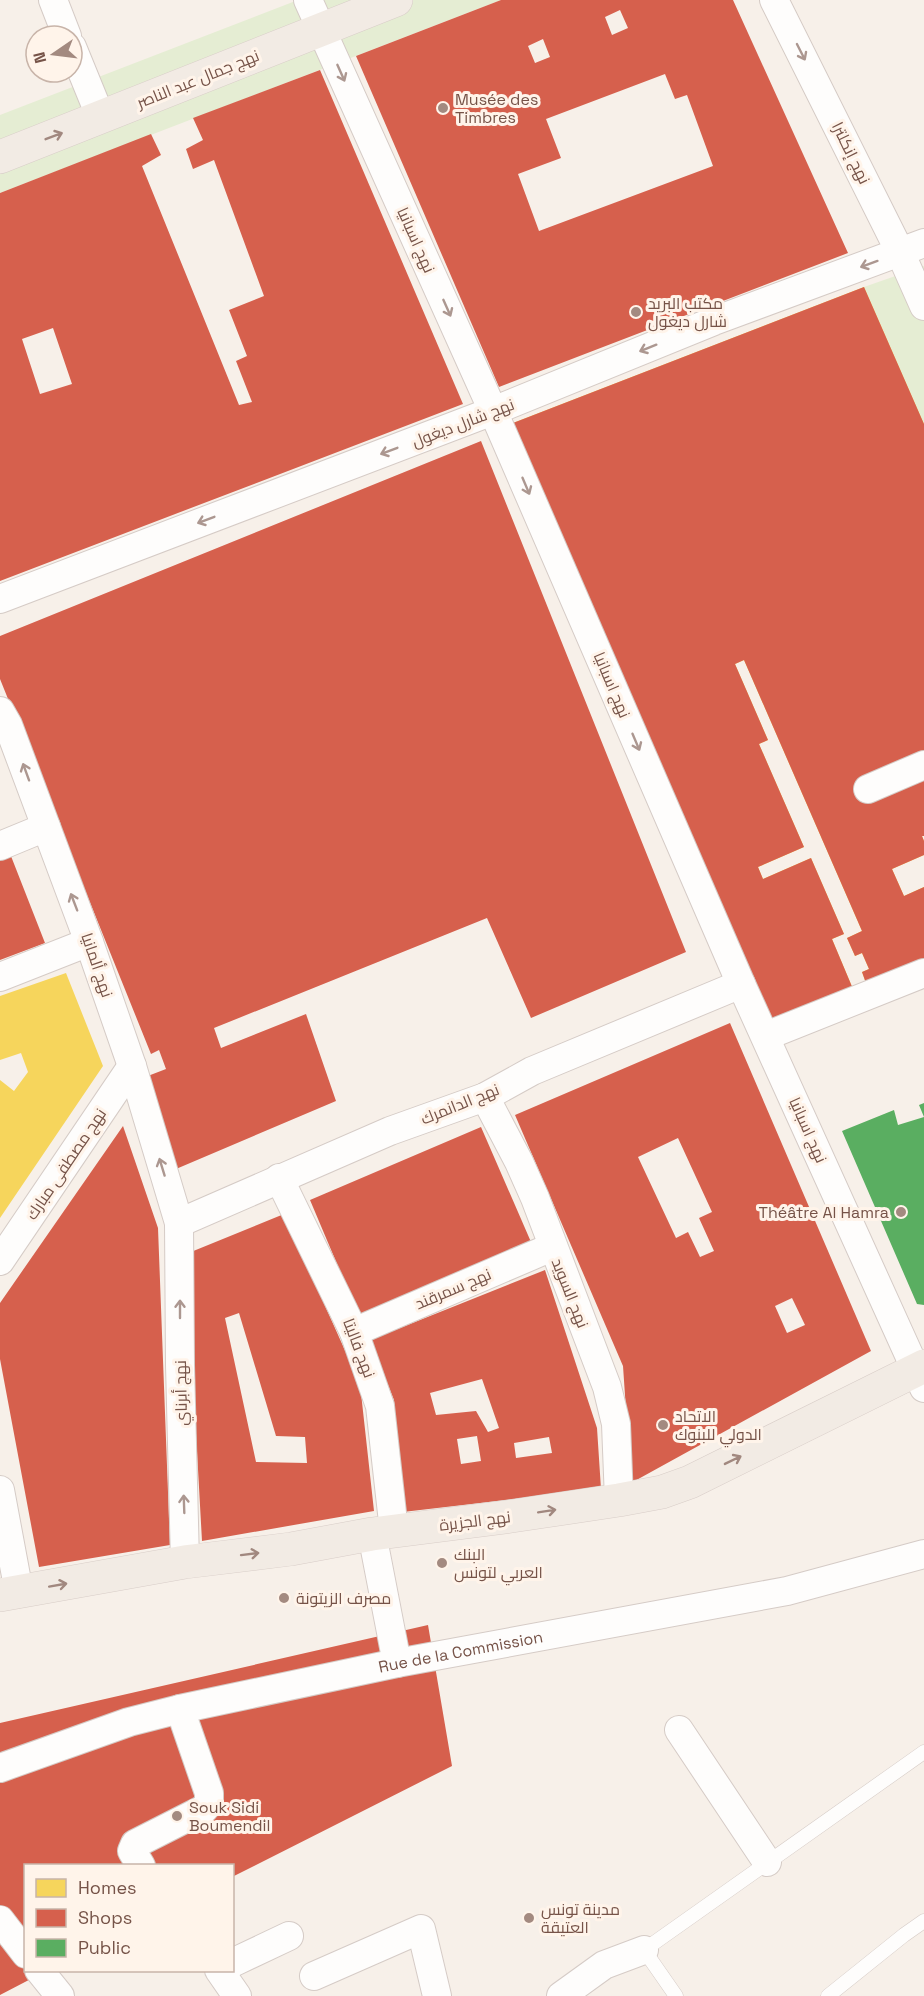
<svg xmlns="http://www.w3.org/2000/svg" width="924" height="1996" viewBox="0 0 924 1996" font-family="'Space Grotesk',Cairo,sans-serif">
<rect width="100%" height="100%" fill="#f7f0e9"/>
<path fill="#e5edd3" d="M 298,0 L 501,0 L 0,193 L 0,115 Z
M 924,266 L 924,424 L 864,287 Z"/>
<path fill="#f6d55c" fill-rule="evenodd" d="M 864,287 L 924,424 L 924,656 L 894,669 L 854,577 L 818,592 L 776,496 L 829,472 L 795,394 L 730,423 L 819,623 L 829,619 L 862,693 L 924,666 L 924,836 L 922,836 L 924,841 L 924,855 L 892,869 L 904,896 L 924,887 L 924,961 L 867,986 L 862,972 L 869,969 L 862,953 L 855,956 L 847,938 L 862,931 L 744,660 L 735,664 L 768,740 L 759,744 L 804,847 L 758,867 L 763,879 L 811,858 L 844,934 L 832,939 L 853,989 L 772,1025 L 513,423 ZM 677,428 L 682,440 L 645,456 L 639,443 ZM 607,456 L 623,466 L 595,477 L 587,464 ZM 620,507 L 630,530 L 617,535 L 607,513 ZM 734,750 L 739,762 L 709,774 L 705,762 Z
M 66,973 L 103,1066 L 0,1218 L 0,1080 L 14,1091 L 28,1072 L 21,1053 L 0,1060 L 0,996 Z"/>
<path fill="#d6604d" fill-rule="evenodd" d="M 501,0 L 733,0 L 848,253 L 499,387 L 356,56 ZM 620,10 L 628,28 L 612,35 L 605,17 ZM 543,39 L 550,57 L 535,63 L 528,46 ZM 665,74 L 675,99 L 687,95 L 713,166 L 539,231 L 518,174 L 561,158 L 546,119 Z
M 320,70 L 463,404 L 0,581 L 0,193 L 151,134 L 161,155 L 142,166 L 239,405 L 252,402 L 236,361 L 247,356 L 229,310 L 264,296 L 214,160 L 193,169 L 186,149 L 203,140 L 193,118 ZM 53,328 L 72,384 L 40,394 L 22,339 Z
M 864,287 L 924,424 L 924,836 L 922,836 L 924,841 L 924,855 L 892,869 L 904,896 L 924,887 L 924,961 L 867,986 L 862,972 L 869,969 L 862,953 L 855,956 L 847,938 L 862,931 L 744,660 L 735,664 L 768,740 L 759,744 L 804,847 L 758,867 L 763,879 L 811,858 L 844,934 L 832,939 L 853,989 L 772,1025 L 513,423 Z
M 481,441 L 686,952 L 531,1018 L 487,918 L 214,1028 L 221,1048 L 306,1014 L 336,1101 L 176,1169 L 140,1079 L 166,1069 L 159,1050 L 151,1054 L 0,679 L 0,636 Z
M 9,851 L 45,943 L 0,960 L 0,854 Z
M 730,1023 L 871,1351 L 631,1483 L 623,1366 L 515,1115 ZM 678,1138 L 712,1212 L 699,1218 L 714,1251 L 700,1257 L 688,1232 L 676,1238 L 638,1157 ZM 792,1298 L 805,1325 L 787,1333 L 775,1306 Z
M 123,1126 L 158,1228 L 170,1545 L 39,1567 L 0,1359 L 0,1303 Z
M 481,1127 L 531,1242 L 359,1316 L 310,1200 Z
M 284,1214 L 360,1384 L 374,1511 L 202,1541 L 186,1254 ZM 239,1313 L 276,1436 L 305,1437 L 307,1463 L 256,1462 L 225,1318 Z
M 545,1270 L 597,1428 L 601,1489 L 403,1512 L 394,1400 L 370,1340 ZM 482,1379 L 499,1428 L 488,1432 L 476,1411 L 436,1415 L 430,1393 ZM 477,1436 L 481,1461 L 461,1464 L 457,1439 ZM 549,1437 L 552,1453 L 516,1458 L 514,1443 Z
M 428,1625 L 452,1766 L 232,1877 L 232,1866 L 26,1866 L 26,1970 L 48,1970 L 0,1995 L 0,1723 Z"/>
<path fill="#5aae61" d="M 924,1103 L 924,1305 L 917,1304 L 842,1131 L 894,1110 L 898,1125 L 924,1117 L 919,1105 Z"/>
<g fill="none" stroke-linecap="round" stroke-linejoin="round">
<g stroke="#d5cbc6" stroke-width="15">
<path id="lane" d="M 676,1996 L 644,1950 L 924,1752
M 828,1996 L 904,1935 L 924,1921"/>
</g>
<g stroke="#d5cbc6" stroke-width="30">
<g id="street">
<path d="M 53,0 L 67,36"/>
<path d="M 308,0 L 493,411 L 741,984 L 924,1388"/>
<path d="M 774,0 L 900,252 L 924,306"/>
<path d="M 72,47 L 101,118"/>
<path d="M 0,599 L 493,411 L 714,321 L 924,243"/>
<path d="M 0,711 L 8,725 L 89,942 L 132,1066 L 179,1223 L 180,1365 L 185,1562"/>
<path d="M 868,789 L 924,765"/>
<path d="M 0,846 L 46,827"/>
<path d="M 0,977 L 89,942"/>
<path d="M 766,1036 L 924,973"/>
<path d="M 485,1097 L 519,1162 L 535,1198 L 607,1387 L 616,1424 L 619,1500"/>
<path d="M 279,1178 L 354,1332 L 380,1406 L 394,1531"/>
<path d="M 179,1223 L 390,1131 L 485,1097 L 532,1071 L 741,984"/>
<path d="M 0,1261 L 132,1066"/>
<path d="M 354,1332 L 552,1247"/>
<path d="M 0,1490 L 19,1592"/>
<path d="M 372,1534 L 397,1663"/>
<path d="M 679,1730 L 767,1862"/>
<path id="s1" d="M 0,1768 L 129,1722 L 180,1709 L 397,1663 L 787,1591 L 924,1554"/>
<path d="M 141,1866 L 132,1851 L 135,1844 L 204,1809 L 209,1803 L 209,1793 L 180,1709"/>
<path d="M 0,1920 L 26,1954"/>
<path d="M 232,1963 L 289,1936"/>
<path d="M 39,1970 L 60,1996"/>
<path d="M 219,1970 L 237,1996"/>
<path d="M 314,1976 L 421,1929 L 437,1996"/>
<path d="M 561,1996 L 604,1965 L 644,1950"/>
</g>
</g>
<g stroke="#d8cdc8" stroke-width="34">
<path id="primary" d="M 0,157 L 396,0
M 0,1595 L 185,1562 L 291,1549 L 372,1534 L 512,1516 L 619,1500 L 662,1492 L 690,1482 L 924,1366"/>
</g>
<use href="#lane" stroke="#fefdfc" stroke-width="14"/>
<use href="#street" stroke="#fefdfc" stroke-width="28"/>
<use href="#primary" stroke="#f2ebe4" stroke-width="33"/>
</g>
<defs><path id="oneway-shaft" d="M-6 0H5M1.5-3L5.5 0L1.5 3" fill="none" stroke-width="1.6" stroke-linecap="round" stroke-linejoin="round" transform="scale(1.5)"/></defs>
<g stroke="#ac9790">
<use href="#oneway-shaft" transform="translate(801 52) rotate(63)"/>
<use href="#oneway-shaft" transform="translate(341 73) rotate(66)"/>
<use href="#oneway-shaft" transform="translate(869 264) rotate(160)"/>
<use href="#oneway-shaft" transform="translate(447 308) rotate(66)"/>
<use href="#oneway-shaft" transform="translate(648 348) rotate(158)"/>
<use href="#oneway-shaft" transform="translate(389 451) rotate(159)"/>
<use href="#oneway-shaft" transform="translate(526 486) rotate(67)"/>
<use href="#oneway-shaft" transform="translate(206 520) rotate(159)"/>
<use href="#oneway-shaft" transform="translate(636 742) rotate(67)"/>
<use href="#oneway-shaft" transform="translate(26 772) rotate(-110)"/>
<use href="#oneway-shaft" transform="translate(74 902) rotate(-111)"/>
<use href="#oneway-shaft" transform="translate(162 1167) rotate(-107)"/>
<use href="#oneway-shaft" transform="translate(180 1309) rotate(-90)"/>
<use href="#oneway-shaft" transform="translate(184 1504) rotate(-92)"/>
</g>
<g stroke="#a1887f">
<use href="#oneway-shaft" transform="translate(54 136) rotate(-21)"/>
<use href="#oneway-shaft" transform="translate(733 1460) rotate(-26)"/>
<use href="#oneway-shaft" transform="translate(547 1511) rotate(-9)"/>
<use href="#oneway-shaft" transform="translate(250 1554) rotate(-7)"/>
<use href="#oneway-shaft" transform="translate(58 1585) rotate(-10)"/>
</g>
<g fill="#a38a80" stroke="#fff4ea" stroke-width="2">
<circle cx="443" cy="108" r="6"/>
<circle cx="636" cy="312" r="6"/>
<circle cx="901" cy="1212" r="6"/>
<circle cx="663" cy="1425" r="6"/>
<circle cx="442" cy="1563" r="6"/>
<circle cx="284" cy="1598" r="6"/>
<circle cx="177" cy="1816" r="6"/>
<circle cx="529" cy="1918" r="6"/>
</g>
<g text-anchor="middle" dominant-baseline="central" stroke-width="6" stroke-linejoin="round" paint-order="stroke">
<g font-size="16" fill="#765348" stroke="#fff4ea">
<text transform="translate(198 79) rotate(-22)">نهج جمال عبد الناصر</text>
<text transform="translate(851 153) rotate(64)">نهج إنكلترا</text>
<text transform="translate(416 240) rotate(66)">نهج اسبانيا</text>
<text transform="translate(463 423) rotate(-21)">نهج شارل ديغول</text>
<text transform="translate(612 685) rotate(67)">نهج اسبانيا</text>
<text transform="translate(97 965) rotate(71)">نهج ألمانيا</text>
<text transform="translate(460 1104) rotate(-22)">نهج الدانمرك</text>
<text transform="translate(808 1130) rotate(66)">نهج اسبانيا</text>
<text transform="translate(66 1164) rotate(-56)">نهج مصطفى مبارك</text>
<text transform="translate(453 1289) rotate(-23)">نهج سمرقند</text>
<text transform="translate(570 1293) rotate(68)">نهج السويد</text>
<text transform="translate(359 1348) rotate(69)">نهج فاليتا</text>
<text transform="translate(181 1393) rotate(-91)">نهج أبرناي</text>
<text transform="translate(475 1521) rotate(-7)">نهج الجزيرة</text>
<text stroke="none"><textPath href="#s1" startOffset="476">Rue de la Commission</textPath></text>
</g>
<g font-size="16" fill="#765348" stroke="#fff4ea" text-anchor="start">
<text x="455" y="99">Musée des<tspan x="455" dy="18">Timbres</tspan></text>
<text x="648" y="303">مكتب البريد<tspan x="648" dy="18">شارل ديغول</tspan></text>
<text x="889" y="1212" text-anchor="end">Théâtre Al Hamra</text>
<text x="675" y="1416">الاتحاد<tspan x="675" dy="18">الدولي للبنوك</tspan></text>
<text x="454" y="1554">البنك<tspan x="454" dy="18">العربي لتونس</tspan></text>
<text x="296" y="1598">مصرف الزيتونة</text>
<text x="189" y="1807">Souk Sidi<tspan x="189" dy="18">Boumendil</tspan></text>
<text x="541" y="1909">مدينة تونس<tspan x="541" dy="18">العتيقة</tspan></text>
</g>
</g>
<rect x="24" y="1864" width="210" height="108" fill="#fff4ea" stroke="#c8b4a9" stroke-width="1.5"/>
<rect x="36" y="1879" width="30" height="18" fill="#f6d55c" stroke="#c8b4a9" stroke-width="1.5"/>
<text x="78" y="1894" font-size="18" fill="#765348">Homes</text>
<rect x="36" y="1909" width="30" height="18" fill="#d6604d" stroke="#c8b4a9" stroke-width="1.5"/>
<text x="78" y="1924" font-size="18" fill="#765348">Shops</text>
<rect x="36" y="1939" width="30" height="18" fill="#5aae61" stroke="#c8b4a9" stroke-width="1.5"/>
<text x="78" y="1954" font-size="18" fill="#765348">Public</text>
<g transform="translate(54 54) rotate(256)"><circle r="28" fill="#fff4ea" stroke="#c8b4a9" stroke-width="1.5"/>
<path d="M0-4.5L10 22L0 15L-10 22Z" fill="#a38a80"/>
<text y="-9" font-size="16" font-weight="bold" text-anchor="middle" fill="#765348">N</text>
</g>
</svg>
